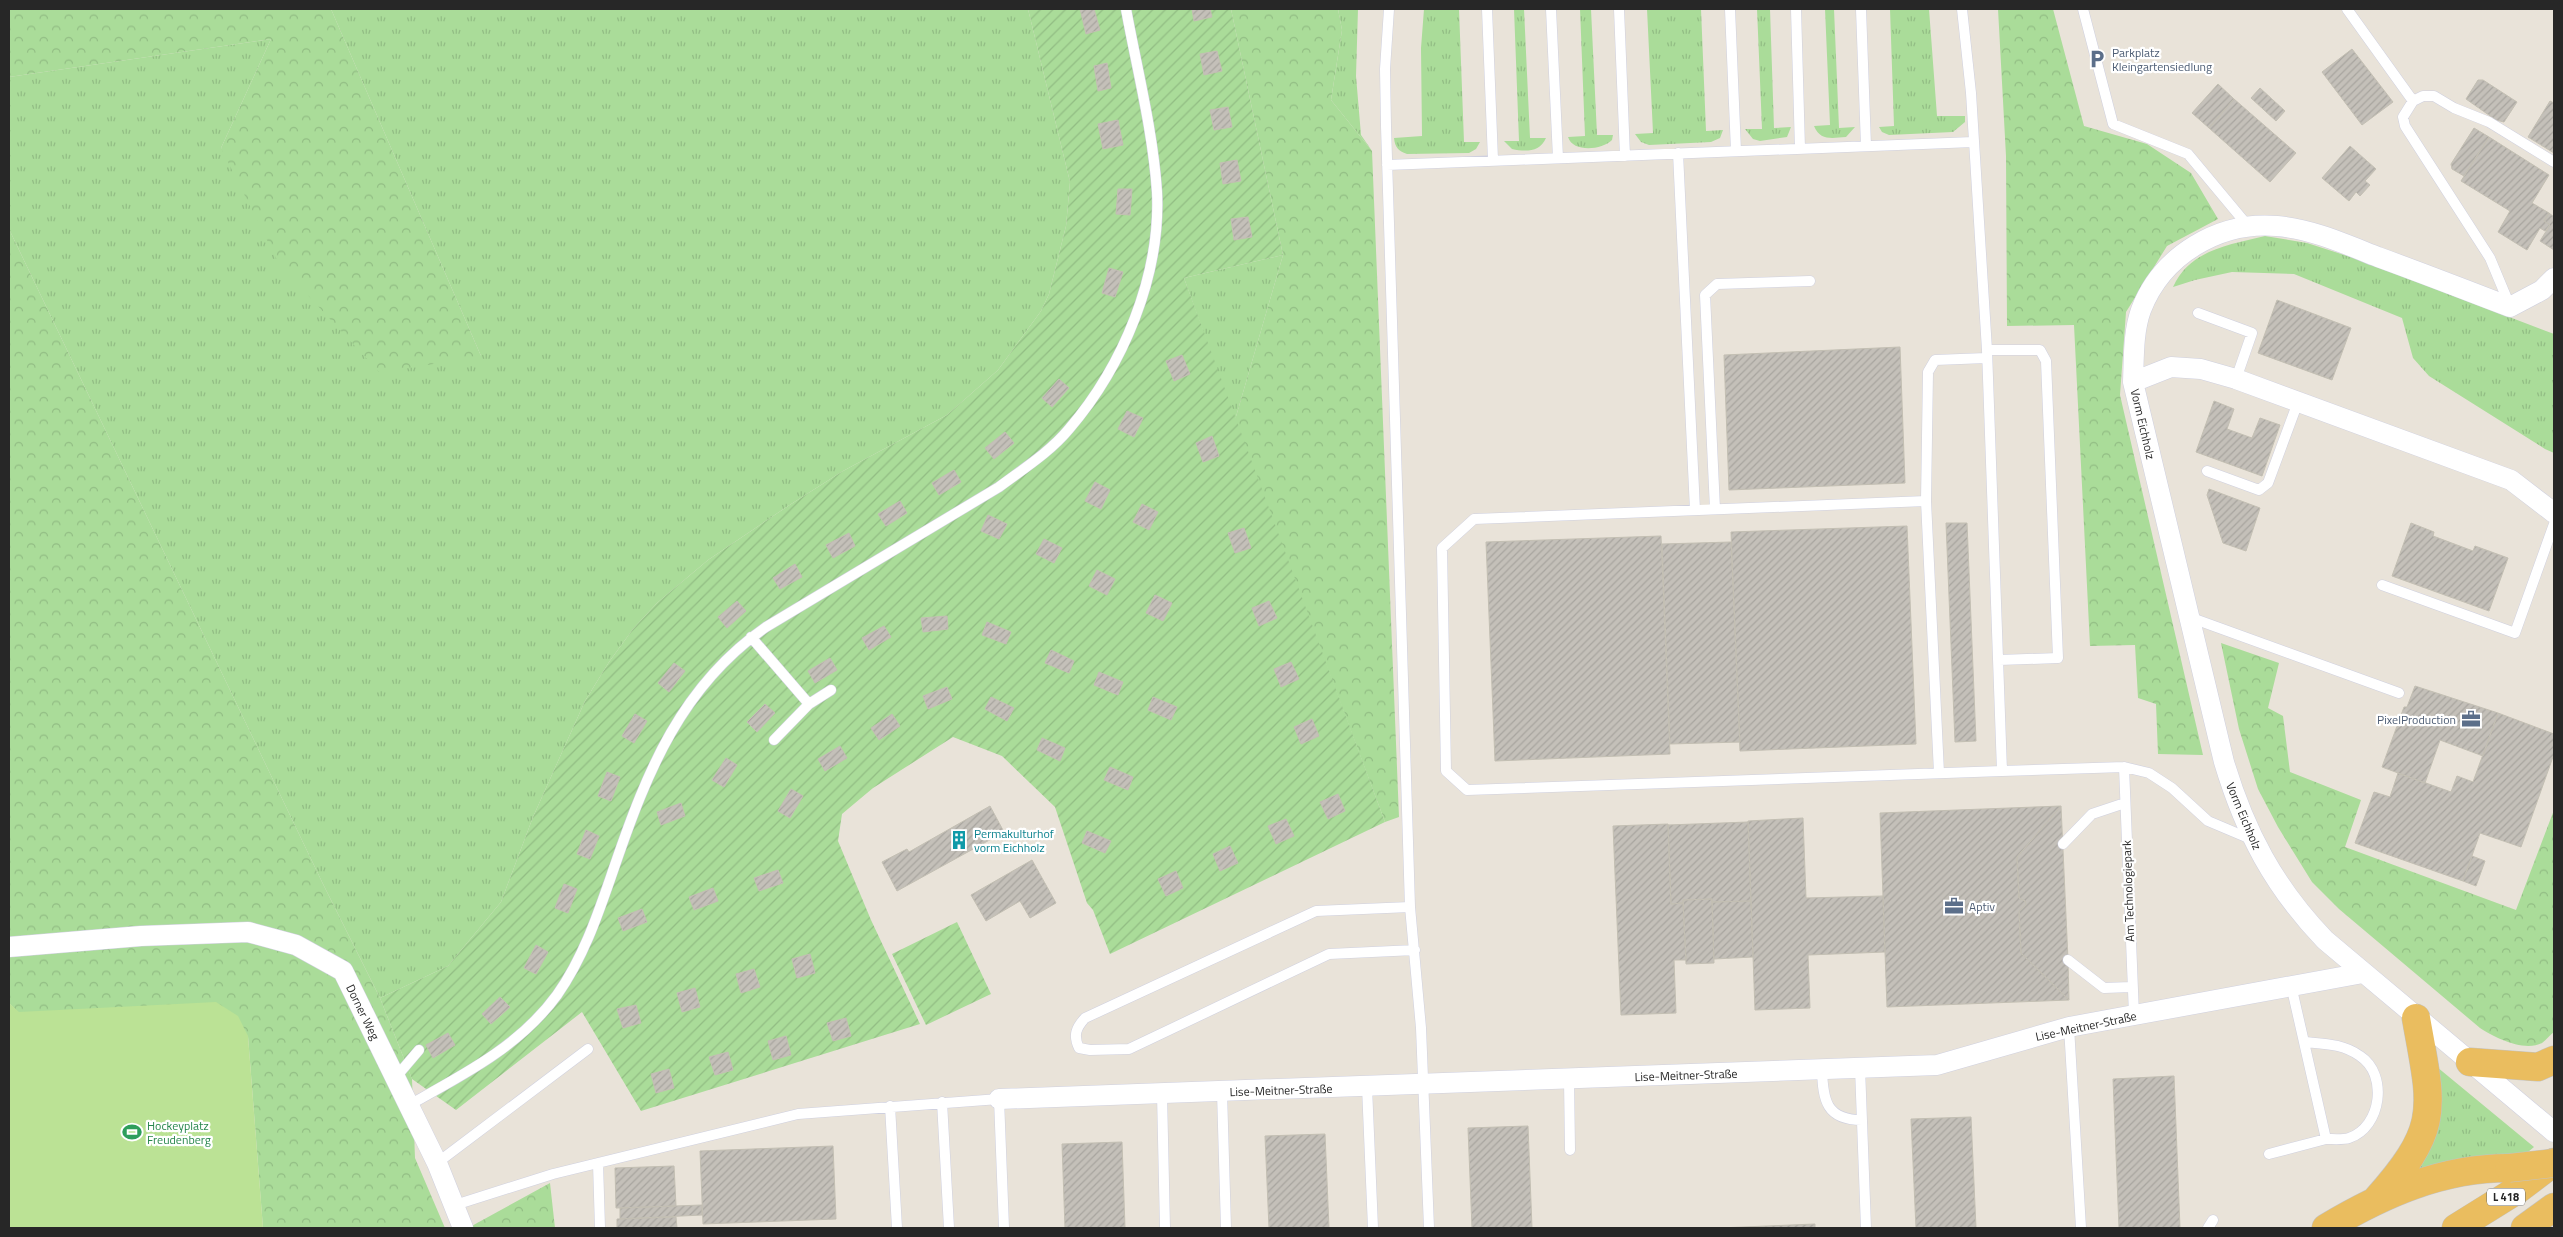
<svg xmlns="http://www.w3.org/2000/svg" width="2563" height="1237" viewBox="0 0 2563 1237" font-family="'Titillium Web',sans-serif">
<defs>
<pattern id="grass-tufts" width="24" height="20" patternUnits="userSpaceOnUse" patternTransform="scale(1.25)"><rect width="24" height="20" fill="#aadc99"/><path d="M3 7l-1-3M5 7V3M7 7l1-3M15 17l-1-3M17 17v-4M19 17l1-3" fill="none" stroke="#92bd84"/></pattern>
<pattern id="forest-crowns" width="20" height="18" patternUnits="userSpaceOnUse" patternTransform="scale(1.25)"><rect width="20" height="18" fill="#aadc99"/><path d="M2 6a3 3 0 1 1 6 0M12 15a3 3 0 1 1 6 0" fill="none" stroke="#92bd84"/></pattern>
<pattern id="garden-furrows" width="10" height="10" patternUnits="userSpaceOnUse" patternTransform="scale(1.25)"><rect width="10" height="10" fill="#aadc99"/><path d="M-1 1l2-2M0 10L10 0M9 11l2-2" fill="none" stroke="#92bd84"/></pattern>
<pattern id="building-hatch" width="6" height="6" patternUnits="userSpaceOnUse" patternTransform="scale(1.25)"><rect width="6" height="6" fill="#c4c0b9"/><path d="M-1 1l2-2M0 6l6-6M5 7l2-2" fill="none" stroke="#a8a59f"/></pattern>
</defs>
<rect width="100%" height="100%" fill="#e9e3d9"/>
<path fill="url(#grass-tufts)" d="M 331,9 L 1028,9 L 1070,182 L 1066,226 L 1049,294 L 1041,311 L 998,370 L 947,415 L 843,471 L 788,506 L 708,560 L 657,603 L 633,629 L 609,662 L 585,701 L 533,817 L 501,902 L 448,966 L 380,998 L 323,884 L 9,229 L 9,77 L 271,39 L 221,148 L 481,356 Z
M 1338,9 L 1358,9 L 1356,76 L 1361,135 L 1372,151 L 1331,100 L 1342,30 Z
M 1424,9 L 1459,9 L 1464,142 L 1480,142 L 1476,149 L 1469,153 L 1407,154 C 1398,151 1395,147 1394,138 L 1422,136 L 1421,48 Z
M 1514,9 L 1524,9 L 1530,138 L 1546,138 C 1540,152 1526,152 1512,149 L 1504,141 L 1519,141 Z
M 1580,9 L 1591,9 L 1597,135 L 1613,135 L 1612,140 C 1602,150 1573,153 1568,137 L 1585,136 Z
M 1647,9 L 1701,9 L 1706,131 L 1723,130 L 1720,138 L 1711,142 L 1649,145 L 1641,142 L 1635,134 L 1653,133 Z
M 1757,9 L 1770,9 L 1774,128 L 1791,127 L 1787,137 L 1760,141 L 1753,139 L 1745,129 L 1762,129 Z
M 1825,9 L 1834,9 L 1839,128 L 1855,127 L 1846,137 C 1832,138 1820,141 1814,126 L 1830,125 Z
M 1890,9 L 1929,9 L 1937,116 L 1965,116 L 1965,122 L 1953,132 L 1889,135 L 1882,132 L 1879,127 L 1894,126 Z
M 2265,236 L 2307,243 L 2363,261 L 2554,334 L 2554,453 L 2545,449 L 2429,376 L 2413,358 L 2402,318 L 2294,274 L 2232,272 L 2195,280 L 2173,287 C 2190,250 2228,245 2265,236 Z
M 1283,255 L 1235,420 L 1184,278 Z
M 2437,1067 L 2534,1147 L 2522,1157 L 2415,1170 Z"/>
<path fill="url(#forest-crowns)" d="M 9,9 L 331,9 L 481,356 L 380,373 L 279,264 L 221,148 L 271,39 L 9,77 Z
M 1231,9 L 1338,9 L 1342,30 L 1331,100 L 1372,151 L 1399,817 L 1385,822 L 1235,420 L 1283,255 Z
M 1998,9 L 2053,9 L 2084,126 L 2147,144 L 2191,173 L 2218,219 L 2167,246 L 2126,312 L 2120,395 L 2203,755 L 2158,754 L 2156,704 L 2138,698 L 2135,645 L 2090,646 L 2074,325 L 2007,326 L 2006,156 Z
M 9,229 L 323,884 L 380,998 L 412,1079 L 415,1158 L 445,1228 L 263,1228 L 248,1036 L 18,1012 L 9,1003 Z
M 2221,643 L 2279,663 L 2268,708 L 2283,716 L 2290,772 L 2361,800 L 2345,847 L 2516,910 L 2554,810 L 2554,1032 C 2550,1035 2546,1040 2542,1043 C 2524,1052 2495,1038 2480,1028 L 2339,909 L 2312,882 L 2278,827 L 2258,789 L 2239,729 Z
M 550,1183 L 555,1228 L 468,1228 Z"/>
<path fill="url(#garden-furrows)" d="M 1028,9 L 1231,9 L 1283,255 L 1184,278 L 1385,822 L 1110,954 L 1093,910 L 1087,903 L 1055,807 L 1002,756 L 953,737 L 873,788 L 842,814 L 838,841 L 871,920 L 920,1024 L 641,1111 L 582,1012 L 456,1110 L 412,1079 L 380,998 L 448,966 L 501,902 L 533,817 L 585,701 L 609,662 L 633,629 L 657,603 L 708,560 L 788,506 L 843,471 L 947,415 L 998,370 L 1041,311 L 1049,294 L 1066,226 L 1070,182 Z
M 957,922 L 991,994 L 926,1025 L 892,954 Z"/>
<path fill="#bbe295" d="M 216,1002 L 238,1016 L 248,1036 L 263,1228 L 9,1228 L 9,1003 L 19,1012 Z"/>
<path fill="url(#building-hatch)" stroke="#c3bfb3" d="M 1080,9 L 1094,9 L 1100,30 L 1086,34 Z
M 1192,9 L 1210,9 L 1212,17 L 1194,21 Z
M 2352,49 L 2393,102 L 2362,125 L 2322,72 Z
M 1217,51 L 1222,71 L 1204,75 L 1200,54 Z
M 1107,63 L 1111,88 L 1098,91 L 1094,66 Z
M 2478,80 L 2483,80 L 2517,102 L 2504,122 L 2496,120 L 2466,99 Z
M 2218,84 L 2234,99 L 2209,128 L 2192,113 Z
M 2260,88 L 2285,111 L 2276,121 L 2251,98 Z
M 2234,99 L 2296,153 L 2270,182 L 2209,128 Z
M 2550,101 L 2554,103 L 2554,153 L 2528,137 Z
M 1228,107 L 1232,127 L 1214,130 L 1210,110 Z
M 1118,120 L 1123,145 L 1103,149 L 1098,124 Z
M 2474,128 L 2489,137 L 2464,176 L 2452,169 L 2451,164 Z
M 2489,137 L 2549,175 L 2532,203 L 2549,213 L 2544,221 L 2550,225 L 2545,231 L 2540,228 L 2527,250 L 2498,232 L 2510,211 L 2461,181 Z
M 2350,146 L 2376,169 L 2365,181 L 2370,185 L 2360,196 L 2356,192 L 2349,201 L 2322,178 Z
M 1237,160 L 1241,181 L 1223,184 L 1220,163 Z
M 1118,189 L 1132,189 L 1130,215 L 1116,214 Z
M 2549,213 L 2554,217 L 2554,250 L 2540,241 L 2550,225 L 2544,221 Z
M 1248,217 L 1252,237 L 1234,240 L 1231,219 Z
M 1109,268 L 1123,272 L 1115,297 L 1102,293 Z
M 2277,300 L 2351,328 L 2332,380 L 2258,353 Z
M 1900,347 L 1905,483 L 1729,490 L 1724,355 Z
M 1182,355 L 1190,374 L 1174,381 L 1166,361 Z
M 1059,379 L 1069,388 L 1052,407 L 1042,398 Z
M 2214,401 L 2234,409 L 2227,429 L 2252,438 L 2260,418 L 2280,425 L 2262,476 L 2196,452 Z
M 1127,411 L 1143,418 L 1134,437 L 1118,429 Z
M 1005,432 L 1014,443 L 994,459 L 985,448 Z
M 1212,436 L 1219,456 L 1203,462 L 1196,443 Z
M 954,470 L 961,482 L 939,495 L 932,483 Z
M 1095,482 L 1110,490 L 1101,509 L 1085,501 Z
M 2209,489 L 2260,508 L 2246,551 L 2223,543 L 2207,495 Z
M 900,501 L 907,513 L 886,526 L 878,514 Z
M 1142,504 L 1158,512 L 1149,530 L 1133,522 Z
M 988,515 L 1007,524 L 999,539 L 981,531 Z
M 1946,523 L 1967,523 L 1976,741 L 1955,742 Z
M 2411,523 L 2434,532 L 2433,536 L 2473,551 L 2475,546 L 2508,558 L 2489,611 L 2392,576 Z
M 1907,526 L 1916,744 L 1740,751 L 1731,532 Z
M 1244,528 L 1251,548 L 1235,553 L 1228,533 Z
M 849,533 L 855,546 L 833,558 L 826,545 Z
M 1661,536 L 1670,754 L 1495,761 L 1486,542 Z
M 1044,539 L 1062,548 L 1054,563 L 1036,554 Z
M 1731,542 L 1740,742 L 1670,744 L 1662,544 Z
M 795,564 L 802,577 L 780,589 L 773,578 Z
M 1097,570 L 1115,579 L 1107,595 L 1089,586 Z
M 1155,595 L 1172,603 L 1163,621 L 1146,613 Z
M 737,601 L 746,611 L 727,628 L 718,617 Z
M 1269,601 L 1277,618 L 1259,626 L 1252,608 Z
M 947,616 L 948,629 L 923,632 L 921,618 Z
M 987,622 L 1011,632 L 1006,644 L 982,635 Z
M 884,626 L 891,637 L 869,650 L 862,638 Z
M 1051,650 L 1074,661 L 1069,673 L 1045,663 Z
M 830,658 L 837,670 L 815,683 L 808,671 Z
M 1291,662 L 1299,679 L 1281,687 L 1274,669 Z
M 674,663 L 685,671 L 669,692 L 658,683 Z
M 1099,672 L 1123,682 L 1118,695 L 1094,685 Z
M 2415,686 L 2498,713 L 2483,756 L 2440,740 L 2425,783 L 2382,767 L 2404,707 L 2407,707 Z
M 947,687 L 952,699 L 928,709 L 923,696 Z
M 991,697 L 1014,708 L 1007,721 L 985,709 Z
M 1153,697 L 1177,707 L 1171,720 L 1148,710 Z
M 765,704 L 775,713 L 757,732 L 747,722 Z
M 2498,713 L 2554,734 L 2554,754 L 2521,847 L 2480,833 L 2463,881 L 2355,843 L 2374,792 L 2390,797 L 2398,773 L 2451,792 L 2457,776 L 2473,782 Z
M 635,714 L 647,721 L 634,743 L 622,736 Z
M 892,714 L 900,726 L 879,740 L 871,728 Z
M 1312,719 L 1319,736 L 1301,744 L 1294,727 Z
M 1042,738 L 1065,748 L 1060,761 L 1037,750 Z
M 840,746 L 847,758 L 825,771 L 818,759 Z
M 726,758 L 737,765 L 724,787 L 712,780 Z
M 1110,767 L 1133,777 L 1128,790 L 1104,780 Z
M 607,772 L 620,777 L 611,801 L 598,796 Z
M 791,789 L 803,796 L 790,818 L 778,811 Z
M 1338,794 L 1345,811 L 1328,819 L 1320,802 Z
M 681,803 L 685,816 L 661,825 L 657,812 Z
M 990,806 L 1004,832 L 897,891 L 882,862 L 907,849 L 909,852 Z
M 2061,806 L 2017,857 L 2019,898 L 2025,901 L 2026,905 L 2019,911 L 2021,953 L 2069,1000 L 1887,1007 L 1880,813 Z
M 2061,806 L 2068,960 L 2069,1000 L 2021,953 L 2019,911 L 2026,905 L 2025,901 L 2019,898 L 2017,857 Z
M 1803,818 L 1806,898 L 1883,896 L 1885,952 L 1808,955 L 1810,1008 L 1755,1010 L 1748,821 Z
M 1286,819 L 1294,836 L 1276,844 L 1268,826 Z
M 1748,822 L 1751,901 L 1712,902 L 1712,899 L 1683,900 L 1683,903 L 1671,904 L 1668,825 Z
M 1668,824 L 1671,904 L 1683,903 L 1686,960 L 1674,960 L 1676,1013 L 1621,1015 L 1613,826 Z
M 586,830 L 599,836 L 590,859 L 577,854 Z
M 1087,831 L 1111,841 L 1105,853 L 1082,843 Z
M 1230,846 L 1238,863 L 1220,871 L 1213,854 Z
M 2472,856 L 2485,861 L 2476,886 L 2463,881 Z
M 1032,860 L 1056,903 L 1030,918 L 1020,901 L 986,921 L 971,895 Z
M 778,870 L 783,883 L 759,891 L 754,878 Z
M 1176,871 L 1183,888 L 1166,896 L 1158,879 Z
M 564,884 L 577,889 L 568,913 L 555,908 Z
M 713,888 L 718,901 L 694,910 L 689,897 Z
M 1712,899 L 1714,963 L 1686,964 L 1683,900 Z
M 1751,901 L 1753,957 L 1714,959 L 1712,902 Z
M 642,909 L 647,922 L 623,931 L 618,918 Z
M 536,945 L 548,952 L 536,974 L 524,968 Z
M 810,954 L 815,973 L 797,978 L 792,959 Z
M 754,969 L 760,987 L 741,993 L 736,974 Z
M 695,988 L 700,1007 L 682,1012 L 677,993 Z
M 500,997 L 510,1007 L 491,1024 L 482,1014 Z
M 636,1005 L 641,1023 L 623,1028 L 617,1009 Z
M 846,1018 L 851,1036 L 833,1041 L 827,1023 Z
M 448,1033 L 455,1045 L 433,1058 L 426,1045 Z
M 786,1036 L 791,1055 L 773,1060 L 768,1041 Z
M 728,1052 L 733,1070 L 715,1075 L 709,1057 Z
M 669,1069 L 674,1088 L 656,1093 L 651,1074 Z
M 2174,1076 L 2180,1228 L 2119,1228 L 2113,1079 Z
M 1971,1117 L 1976,1228 L 1916,1228 L 1911,1119 Z
M 1528,1126 L 1532,1228 L 1472,1228 L 1468,1128 Z
M 1325,1134 L 1329,1228 L 1269,1228 L 1265,1136 Z
M 1122,1142 L 1125,1228 L 1065,1228 L 1062,1144 Z
M 833,1146 L 836,1219 L 703,1224 L 700,1151 Z
M 674,1166 L 676,1206 L 616,1208 L 615,1168 Z
M 702,1205 L 702,1215 L 620,1219 L 620,1208 Z
M 676,1217 L 677,1228 L 617,1228 L 617,1219 Z
M 1815,1224 L 1815,1228 L 1719,1228 Z"/>
<g fill="none" stroke-linecap="round" stroke-linejoin="round">
<g stroke="#cfd0df" stroke-width="11">
<path id="service" d="M 1389,9 L 1385,69 L 1386,126 L 1410,907 L 1421,1028 L 1429,1228
M 1487,9 L 1493,160
M 1551,9 L 1558,158
M 1619,9 L 1625,156
M 1730,9 L 1736,151
M 1796,9 L 1800,149
M 1861,9 L 1866,146
M 1962,9 L 1971,93 L 1987,350 L 2002,771 L 2124,767 L 2149,773 L 2172,788 L 2208,821 L 2253,840
M 2083,9 L 2113,124 L 2188,154 L 2248,226
M 2347,9 L 2413,101 L 2403,117 L 2405,126 L 2490,258 L 2510,306
M 2413,101 L 2423,96 L 2434,96 L 2454,108 L 2489,122 L 2554,162
M 1678,153 L 1695,510
M 1387,165 L 1973,142
M 2198,313 L 2252,333 L 2236,379
M 1987,350 L 2040,350 L 2046,361 L 2058,658 L 1999,660
M 2207,471 L 2259,490 L 2268,483 L 2298,402
M 1926,501 L 1928,372 L 1935,360 L 1986,358
M 1715,509 L 1705,295 L 1717,284 L 1810,281
M 2382,585 L 2515,633 L 2554,524
M 2189,617 L 2399,693
M 751,637 L 809,704 L 774,740
M 809,704 L 831,690
M 2124,767 L 2134,1015
M 1939,773 L 1926,501 L 1474,519 L 1442,548 L 1446,771 L 1467,790 L 2002,771
M 2063,844 L 2092,814 L 2125,803
M 1410,907 L 1316,911 L 1085,1018 C 1076,1028 1073,1035 1079,1048 L 1090,1050 L 1129,1049 L 1329,954 L 1415,950
M 2068,960 L 2104,988 L 2131,987
M 2291,985 L 2326,1139 C 2333,1139 2343,1140 2349,1138 C 2382,1127 2388,1074 2360,1056 C 2343,1044 2326,1044 2305,1042
M 2069,1027 L 2081,1228
M 1860,1068 L 1866,1228
M 1822,1070 C 1823,1100 1826,1120 1862,1120
M 396,1077 L 419,1050
M 1569,1079 L 1570,1150
M 1367,1087 L 1373,1228
M 1222,1092 L 1226,1228
M 1162,1094 L 1165,1228
M 942,1102 L 949,1228
M 409,1105 C 463,1075 520,1046 557,995 C 585,955 599,911 615,865 C 647,772 681,686 766,627 L 999,487 C 1023,469 1050,452 1069,429 C 1123,366 1161,276 1157,192 C 1153,131 1137,69 1126,9
M 890,1106 L 897,1228
M 2269,1154 L 2326,1139
M 437,1163 L 588,1049
M 598,1163 L 600,1228
M 455,1205 L 553,1174 L 798,1114 L 999,1099 L 1004,1228
M 2208,1228 L 2213,1220"/>
</g>
<g stroke="#cfd0df" stroke-width="21">
<path id="minor" d="M 2554,278 L 2542,290 L 2510,307 C 2466,290 2422,273 2378,257 C 2345,244 2312,229 2277,226 C 2219,221 2162,255 2141,310 C 2133,332 2134,358 2133,382 L 2224,762 C 2245,832 2274,887 2325,940 L 2554,1132
M 2133,382 L 2171,367 L 2201,369 L 2236,379 L 2511,480 L 2554,513
M 9,947 L 141,936 L 248,932 L 296,945 L 343,971 L 437,1163 L 463,1228
M 999,1099 L 1937,1065 L 2069,1027 L 2363,973"/>
</g>
<g stroke="#c3c3c3" stroke-width="29">
<path id="trunk" d="M 2470,1062 L 2538,1067 L 2554,1060
M 2376,1200 C 2442,1126 2432,1109 2416,1018
M 2326,1228 C 2383,1194 2441,1168 2509,1168
M 2456,1228 L 2517,1190 L 2554,1162
M 2525,1228 L 2554,1207"/>
</g>
<use href="#service" stroke="#fff" stroke-width="10"/>
<use href="#minor" stroke="#fff" stroke-width="20"/>
<use href="#trunk" stroke="#eabd5f" stroke-width="28"/>
<g stroke="#c3c3c3" stroke-width="29" stroke-linecap="butt">
<path id="trunk-bridge" d="M 2509,1168 L 2554,1163"/>
</g>
<use href="#trunk-bridge" stroke="#eabd5f" stroke-width="28"/>
</g>
<defs>
<g id="parking-bare" transform="scale(1.5)"><path d="M-3.5-5.5H1a3.5 3.5 0 0 1 0 7H-1V5.5H-3.5ZM-1-3.4V-.6H.8a1.4 1.4 0 0 0 0-2.8Z" fill="#5c6f8a" stroke="#fff" stroke-width="2.5" paint-order="stroke"/></g>
<g id="office-bare" transform="scale(1.5)"><path d="M-6-3h4V-5.5h4V-3h4V5H-6ZM-1-4.5V-3h2v-1.5ZM-6 0V1H6V0Z" fill="#5c6f8a" stroke="#fff" stroke-width="2.5" paint-order="stroke"/></g>
<g id="building-bare" transform="scale(1.5)"><path d="M-4-6H4V6H1V3H-1V6H-4ZM-2.5-4.3h1.7v1.8h-1.7ZM.8-4.3h1.7v1.8H.8ZM-2.5-1h1.7V.8h-1.7ZM.8-1h1.7V.8H.8Z" fill="#0f9aa8" stroke="#fff" stroke-width="2.5" paint-order="stroke"/></g>
<g id="stadium-bare" transform="scale(1.5)"><path d="M0-5a6.5 5 0 1 0 0 10a6.5 5 0 1 0 0-10ZM-3.5-1.8h7v3.6h-7Z" fill="#2e9e5b" stroke="#fff" stroke-width="2.5" paint-order="stroke"/></g>
</defs>
<g fill-rule="evenodd">
<use href="#parking-bare" x="2097" y="59"/>
<use href="#office-bare" x="2471" y="719"/>
<use href="#building-bare" x="959" y="840"/>
<use href="#office-bare" x="1954" y="906"/>
<use href="#stadium-bare" x="132" y="1132"/>
</g>
<g text-anchor="middle" dominant-baseline="central" stroke-width="4.5" stroke-linejoin="round" paint-order="stroke">
<rect fill="#fff" stroke="#686868" stroke-width="1" x="2487" y="1188.5" width="38" height="17" rx="4"/>
<g font-size="11" font-weight="bold" fill="#272727">
<text x="2506" y="1197">L 418</text>
</g>
<g font-size="12" fill="#4e5e75" stroke="#fff" text-anchor="start">
<text x="2112" y="52">Parkplatz<tspan x="2112" dy="14">Kleingartensiedlung</tspan></text>
<text x="2456" y="719" text-anchor="end">PixelProduction</text>
<text x="1969" y="906">Aptiv</text>
</g>
<g font-size="12" fill="#272727" stroke="#fff">
<text transform="translate(2143 424) rotate(77)">Vorm Eichholz</text>
<text transform="translate(2244 816) rotate(67)">Vorm Eichholz</text>
<text transform="translate(2128 891) rotate(-92)">Am Technologiepark</text>
<text transform="translate(363 1012) rotate(64)">Dorner Weg</text>
<text transform="translate(2086 1026) rotate(-12)">Lise-Meitner-Straße</text>
<text transform="translate(1686 1075) rotate(-2)">Lise-Meitner-Straße</text>
<text transform="translate(1281 1090) rotate(-2)">Lise-Meitner-Straße</text>
</g>
<g font-size="12" fill="#0d838f" stroke="#fff" text-anchor="start">
<text x="974" y="833">Permakulturhof<tspan x="974" dy="14">vorm Eichholz</tspan></text>
</g>
<g font-size="12" fill="#27864d" stroke="#fff" text-anchor="start">
<text x="147" y="1125">Hockeyplatz<tspan x="147" dy="14">Freudenberg</tspan></text>
</g>
</g>
<rect width="2563" height="1237" fill="none" stroke="#272727" stroke-width="20"/>
</svg>
